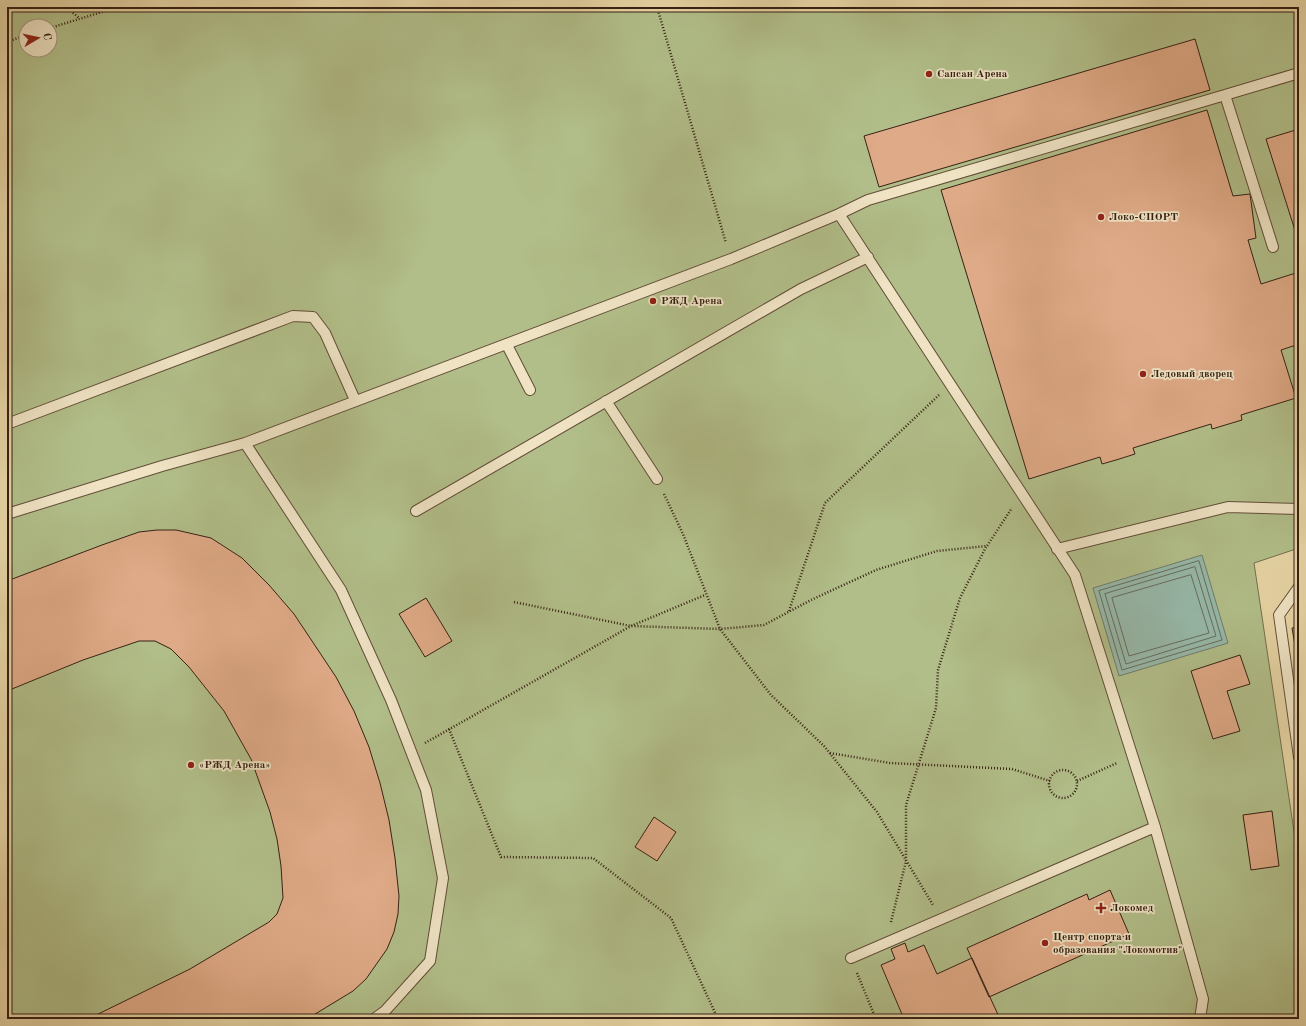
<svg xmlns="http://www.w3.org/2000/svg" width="1306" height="1026" viewBox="0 0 1306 1026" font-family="'Old Standard TT',serif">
<rect width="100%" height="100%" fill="#e6d4a4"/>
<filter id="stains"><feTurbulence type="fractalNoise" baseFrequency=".005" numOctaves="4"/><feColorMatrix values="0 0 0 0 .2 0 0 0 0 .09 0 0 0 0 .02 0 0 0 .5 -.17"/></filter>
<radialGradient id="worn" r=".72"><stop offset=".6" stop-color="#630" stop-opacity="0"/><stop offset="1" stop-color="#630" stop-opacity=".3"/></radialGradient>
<path fill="#b1be89" stroke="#74704e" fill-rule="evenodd" d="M 7,7 L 1299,7 L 1299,548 L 1254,563 L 1299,865 L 1299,1019 L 7,1019 ZM 26,26 L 50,26 L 50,50 L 26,50 Z"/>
<path fill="#96b8a9" stroke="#707c6d" d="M 1202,555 L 1228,643 L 1119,676 L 1093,588 Z"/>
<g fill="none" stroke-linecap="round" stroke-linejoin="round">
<path stroke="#666c5e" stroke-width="1" d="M 1199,561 L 1222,640 L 1122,670 L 1099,591 Z
M 1195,567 L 1216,636 L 1126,664 L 1105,594 Z
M 1191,575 L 1209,633 L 1129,656 L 1112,598 Z"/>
</g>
<path fill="#dfaa87" stroke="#362114" d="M 1195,39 L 1210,90 L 879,187 L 864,136 Z
M 1207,110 L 1233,196 L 1250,194 L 1256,238 L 1248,240 L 1261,284 L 1299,272 L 1299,344 L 1281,350 L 1296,398 L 1241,415 L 1242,420 L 1212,429 L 1211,424 L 1133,448 L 1135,454 L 1116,460 L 1102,464 L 1100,457 L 1029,479 L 941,190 Z
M 1299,129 L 1299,243 L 1266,139 Z
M 157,530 L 176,530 L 211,538 L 242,558 L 269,585 L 294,614 L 336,677 L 354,711 L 369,747 L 380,783 L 389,820 L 395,858 L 399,896 L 398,914 L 394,932 L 387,949 L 366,979 L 353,991 L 307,1019 L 88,1019 L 190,969 L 269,922 L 277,914 L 283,898 L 281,866 L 277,839 L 270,812 L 251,759 L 224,711 L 189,667 L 171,649 L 155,641 L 139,641 L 83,660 L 7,691 L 7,581 L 102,545 L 139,532 Z
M 426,598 L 452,641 L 425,657 L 399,614 Z
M 1299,627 L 1299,669 L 1292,628 Z
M 1240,655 L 1250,684 L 1227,691 L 1240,731 L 1213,739 L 1191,671 Z
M 1272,811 L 1279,866 L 1251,870 L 1243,815 Z
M 654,817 L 676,832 L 657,861 L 635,847 Z
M 1110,890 L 1129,934 L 989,997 L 967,948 L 1087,894 L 1089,900 Z
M 905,943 L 908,952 L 924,945 L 937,974 L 972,958 L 1000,1019 L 904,1019 L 881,965 L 895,959 L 891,949 Z"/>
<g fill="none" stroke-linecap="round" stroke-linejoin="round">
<g stroke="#624e38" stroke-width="12">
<path id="service" d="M 1225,95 L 1299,73
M 839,214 L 868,200 L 1225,95 L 1273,247
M 507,345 L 530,390
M 606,401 L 657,479
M 7,424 L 293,316 L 313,317 L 325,333 L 355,400
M 245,443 L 341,590 L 391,700 L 426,790 L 443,878 L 430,961 L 385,1011 L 374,1019
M 416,511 L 801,289 L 868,257
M 7,514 L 162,466 L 245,443 L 731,259 L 839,214 L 1075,575 L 1155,827 L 1203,999 L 1200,1019
M 1057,549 L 1228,507 L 1299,509
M 1299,587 L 1279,615 L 1299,757
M 851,958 L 1155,827"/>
</g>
<path stroke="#362114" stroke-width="2.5" stroke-dasharray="1 2" stroke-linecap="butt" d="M 66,7 L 79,18
M 657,7 L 726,243
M 50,28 L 118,7
M 7,42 L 26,35
M 664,494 L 683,534 L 720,629 L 771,695 L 824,746 L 877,812 L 933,905
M 514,602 L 631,626 L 720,629 L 764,625 L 811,600 L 876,570 L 937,551 L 987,546 L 1012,508
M 789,611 L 825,503 L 939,395
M 449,729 L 501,857 L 593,858 L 671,918 L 718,1019
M 425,743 L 631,626 L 705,595
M 830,753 L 890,763 L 1012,769 L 1050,781
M1049 784a14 14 0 1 1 28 0a14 14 0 1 1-28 0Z
M 1077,781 L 1117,763
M 891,922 L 906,861 L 906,805 L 936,708 L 938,670 L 960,598 L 986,547
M 857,973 L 876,1019"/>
<use href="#service" stroke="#efe3c4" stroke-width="10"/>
</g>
<g fill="#8f2418" stroke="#efe3c4" stroke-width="1.5">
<circle cx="929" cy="74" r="4"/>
<circle cx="1101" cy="217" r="4"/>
<circle cx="653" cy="301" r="4"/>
<circle cx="1143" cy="374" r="4"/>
<circle cx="191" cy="765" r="4"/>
<path d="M1099 902h4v4h4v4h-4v4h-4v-4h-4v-4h4z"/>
<circle cx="1045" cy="943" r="4"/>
</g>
<g text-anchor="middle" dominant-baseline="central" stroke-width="3.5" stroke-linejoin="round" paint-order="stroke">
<g font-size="11" font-weight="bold" fill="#362114" stroke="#efe3c4" text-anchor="start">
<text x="937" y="74">Сапсан Арена</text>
<text x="1109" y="217">Локо-СПОРТ</text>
<text x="661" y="301">РЖД Арена</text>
<text x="1151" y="374">Ледовый дворец</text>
<text x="199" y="765">«РЖД Арена»</text>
<text x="1110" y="908">Локомед</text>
<text x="1053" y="937">Центр спорта и<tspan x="1053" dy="13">образования "Локомотив"</tspan></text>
</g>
</g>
<rect width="1306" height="1026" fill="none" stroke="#e6d4a4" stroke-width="24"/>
<rect x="8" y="8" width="1290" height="1010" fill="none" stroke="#362114" stroke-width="2"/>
<rect x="12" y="12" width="1282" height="1002" fill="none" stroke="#362114"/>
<g transform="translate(38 38) rotate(81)"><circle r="19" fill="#efe3c4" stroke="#a5957e"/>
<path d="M0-3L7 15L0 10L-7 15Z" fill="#8f2418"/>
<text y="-6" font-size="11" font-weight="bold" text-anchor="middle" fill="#362114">С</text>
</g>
<rect width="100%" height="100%" filter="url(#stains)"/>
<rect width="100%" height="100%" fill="url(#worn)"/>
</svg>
